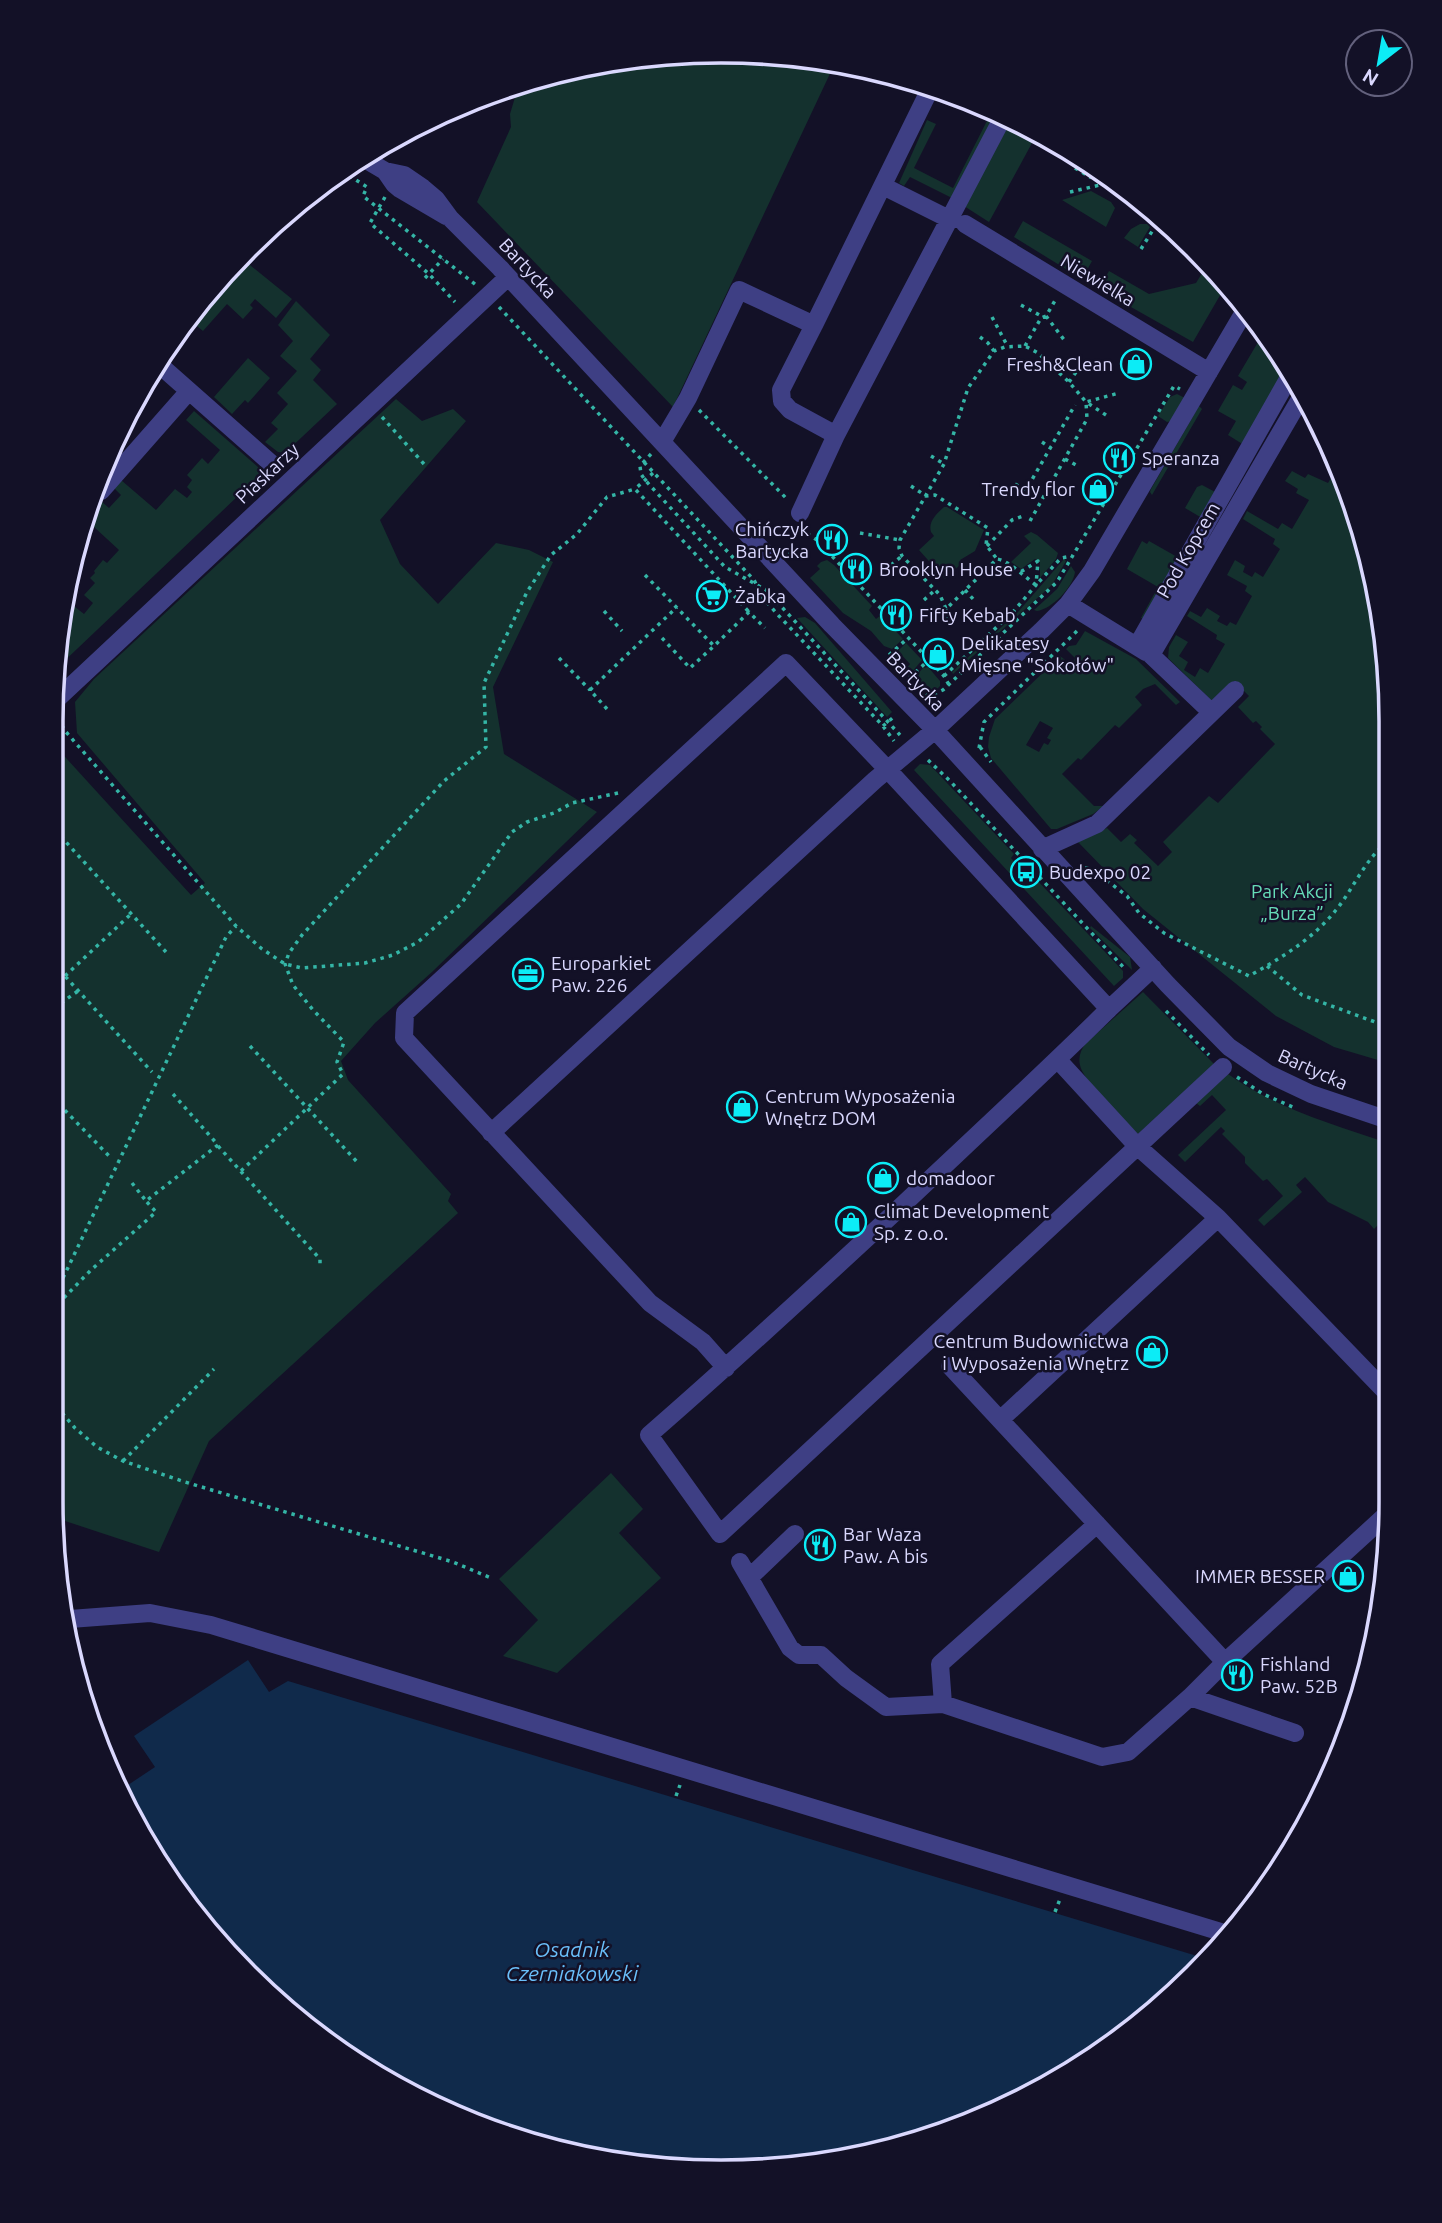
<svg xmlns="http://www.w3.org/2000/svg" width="1442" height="2223" viewBox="0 0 1442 2223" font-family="Ubuntu,sans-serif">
<rect width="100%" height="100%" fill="#131127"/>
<path fill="#14312e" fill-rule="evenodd" d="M 677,52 L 808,56 L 835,63 L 673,407 L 477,202 L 511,127 L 510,114 L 516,94 L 508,90 L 509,88 L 547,74 Z
M 992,111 L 997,114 L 954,199 L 910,177 L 904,186 L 899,183 L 927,120 L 936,124 L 914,168 L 953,188 Z
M 1010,119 L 1038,132 L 989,222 L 964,206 Z
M 1091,191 L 1111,202 L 1115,208 L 1106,227 L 1062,200 Z
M 1023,221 L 1092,261 L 1082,279 L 1014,237 Z
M 1140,224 L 1147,224 L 1150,227 L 1138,247 L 1124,238 L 1131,229 Z
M 240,257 L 292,299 L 276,318 L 255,299 L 250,305 L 253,308 L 243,319 L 227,304 L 203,331 L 192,322 L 188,325 L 217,279 Z
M 1207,265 L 1226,285 L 1193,342 L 1099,289 L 1109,271 L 1149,294 L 1196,283 Z
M 296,301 L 330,335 L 310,359 L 321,370 L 313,380 L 337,404 L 285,453 L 278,452 L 265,442 L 278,429 L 271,423 L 288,404 L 277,393 L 297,371 L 280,356 L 293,341 L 278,325 Z
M 1261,337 L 1271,342 L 1288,369 L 1244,445 L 1228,435 L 1236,421 L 1218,411 L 1233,385 L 1242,390 L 1247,382 L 1238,376 Z
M 248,358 L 270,378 L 248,403 L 245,400 L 232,414 L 214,397 Z
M 1177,394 L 1185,398 L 1172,421 L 1167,422 L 1158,416 L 1170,397 Z
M 396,399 L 422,421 L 453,409 L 466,421 L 380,520 L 400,564 L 438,604 L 496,543 L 529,550 L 553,562 L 493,687 L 504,754 L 597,812 L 432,972 L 375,1023 L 341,1061 L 348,1080 L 451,1194 L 448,1201 L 458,1213 L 209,1441 L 159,1552 L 53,1517 L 51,1502 L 56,747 L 191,895 L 205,883 L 77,733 L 75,702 L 94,679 Z
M 1199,406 L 1202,409 L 1152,495 L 1150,492 L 1151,489 Z
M 194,411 L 259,468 L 259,476 L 57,668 C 53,647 55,619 70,603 L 84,614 L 93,603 L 84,595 L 95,583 L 90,578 L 95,573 L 94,571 L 103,560 L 107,563 L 119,550 L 94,527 L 82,539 L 94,495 L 109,508 L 121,495 L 113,487 L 121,480 L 156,510 L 175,489 L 187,498 L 192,492 L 187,487 L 192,480 L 187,475 L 202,458 L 208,464 L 220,450 L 186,420 Z
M 1338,466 L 1369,548 L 1390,678 L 1388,1063 L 1334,1047 L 1276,1016 L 1143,909 L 1078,842 L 1107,828 L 1121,842 L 1130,834 L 1137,840 L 1134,843 L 1158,866 L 1172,852 L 1163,842 L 1209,796 L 1218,803 L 1275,744 L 1260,729 L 1262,727 L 1256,721 L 1253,723 L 1238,707 L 1249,696 L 1234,681 L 1212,701 L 1168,658 L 1169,647 L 1176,635 L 1188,642 L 1179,656 L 1188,662 L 1184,670 L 1195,677 L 1200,668 L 1208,673 L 1225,644 L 1216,639 L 1217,635 L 1187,616 L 1190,611 L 1201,617 L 1207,608 L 1220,616 L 1217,621 L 1227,626 L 1230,622 L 1236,625 L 1252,596 L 1245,591 L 1247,586 L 1227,575 L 1235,560 L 1245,566 L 1243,572 L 1252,577 L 1255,572 L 1263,577 L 1280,549 L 1273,544 L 1275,539 L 1243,519 L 1247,511 L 1278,529 L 1282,523 L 1292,529 L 1309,500 L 1296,493 L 1298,489 L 1285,481 L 1292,471 L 1305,478 L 1308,474 L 1328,483 Z
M 1202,485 L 1217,493 L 1202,518 L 1185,508 L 1197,487 Z
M 944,507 L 947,507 L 984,530 L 975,551 L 960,560 L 962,563 L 945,579 L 919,550 L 934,536 L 931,532 C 928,522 936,514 944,507 Z
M 1031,532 L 1037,535 L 1058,553 L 1056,559 L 1040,578 L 1040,561 L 1035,559 L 1021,569 L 1011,562 L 1031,543 L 1024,536 Z
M 1142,541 L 1147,544 L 1149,541 L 1179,558 L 1144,619 L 1141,618 L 1158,587 L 1127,569 Z
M 1064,559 L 1066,561 L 1052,585 L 953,674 L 952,672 L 1018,612 Z
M 827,560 L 834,565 L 872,606 L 869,610 L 876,619 L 881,615 L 903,639 L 892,649 L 884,646 L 871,631 L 843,613 L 810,578 L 820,569 L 817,566 L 821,562 Z
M 1071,566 L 1075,572 C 1073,587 1052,609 1037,611 L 1034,610 L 1057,589 Z
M 805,617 L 815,623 L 892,712 L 887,717 L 797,618 Z
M 1085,631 L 1136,659 L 1180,702 L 1176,705 L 1155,684 L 1143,689 L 1135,697 L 1142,705 L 1119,728 L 1115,725 L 1081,760 L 1078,758 L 1062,774 L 1094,806 L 1104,806 L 1093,814 L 1057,829 L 1051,829 L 991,758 L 988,747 L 989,737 L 995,719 L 1060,656 L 1072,665 L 1075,658 L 1066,649 L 1069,646 L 1076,645 ZM 1040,721 L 1053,728 L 1047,738 L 1051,740 L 1048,745 L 1044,743 L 1039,752 L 1026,745 Z
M 906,643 L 922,660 L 912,672 L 906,669 L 910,664 L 898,651 Z
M 928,667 L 940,681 L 940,686 L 934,692 L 924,689 L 914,678 L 923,668 Z
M 920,764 L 930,765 L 1014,854 L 1011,858 L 1031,881 L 1035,878 L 1123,971 L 1123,978 L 1114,986 L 914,770 Z
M 1091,926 L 1130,957 L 1132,970 L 1090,928 Z
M 1143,992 L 1214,1064 L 1138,1134 C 1125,1120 1083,1082 1080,1065 C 1078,1057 1081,1050 1085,1044 Z
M 1228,1074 C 1277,1109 1332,1124 1388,1143 L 1387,1220 L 1385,1218 L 1374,1229 L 1368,1222 L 1328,1202 L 1305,1177 L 1296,1185 L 1302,1192 L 1264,1226 L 1258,1220 L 1283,1196 L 1267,1179 L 1263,1181 L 1245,1163 L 1245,1157 L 1222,1134 L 1225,1131 L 1221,1127 L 1185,1162 L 1178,1155 L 1226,1110 L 1212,1095 L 1200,1106 L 1196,1103 Z
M 611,1473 L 643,1509 L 619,1533 L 661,1578 L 557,1673 L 503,1656 L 538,1620 L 499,1579 Z"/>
<path fill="#102a4b" d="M 248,1660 L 269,1692 L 288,1681 L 1207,1959 L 1093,2060 L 895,2149 L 678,2171 L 505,2137 L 313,2033 L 164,1875 L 122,1789 L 155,1767 L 134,1736 Z"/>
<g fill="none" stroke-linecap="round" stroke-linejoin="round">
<path stroke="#34b5a6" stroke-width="3.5" stroke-dasharray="3.5 5" stroke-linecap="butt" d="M 1075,168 L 1090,177 L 1099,178
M 342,171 L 367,187 L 363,196 L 476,285
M 1070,192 L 1100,185
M 385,197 L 370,223 L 429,274 L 455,302
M 1156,225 L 1180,239
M 1141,249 L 1156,225 L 1156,215
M 425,278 L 443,259
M 1021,305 L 1043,317
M 499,307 L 754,580 L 763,598 L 779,616 L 883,726 L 894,741
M 1046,316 L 1065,341
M 992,317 L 1008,347
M 980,337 L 988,343 L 994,351
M 1025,346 L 1041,318 L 1046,316 L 1056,299
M 1069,382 L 1081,365
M 699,410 L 787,499
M 1106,415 L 1086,402 L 1119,393
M 382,417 L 424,464
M 1042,442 L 1051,448
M 651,454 L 640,466 L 641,474 L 645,480 L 725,567 L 766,590 L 900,735
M 931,456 L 944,464
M 1065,459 L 1076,465
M 653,473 L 635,489 L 749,612
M 1015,484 L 1026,490 L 1075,405
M 911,486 L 926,496 L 935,495 L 988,528 L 986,545 L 997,559
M 1030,521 L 1087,419 L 1086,402 L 1069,382 L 1038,353 L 1025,346 L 1005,347 L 994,351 L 968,388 L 944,464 L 900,540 L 899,548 L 902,556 L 940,595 L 946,609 L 997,559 C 1008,560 1026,578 1036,585 L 1061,558 L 1072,556
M 800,529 L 817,540 L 944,676 L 949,685
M 860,533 L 900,540
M 987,546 L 1012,520 L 1023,516
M 790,555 L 795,529
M 891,565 L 902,556
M 645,575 L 714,646 L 749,612 L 765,628
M 965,590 L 974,600
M 924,600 L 935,590
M 946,609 L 949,623
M 604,611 L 622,631
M 662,638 L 690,668 L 714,646
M 889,655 L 908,638
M 559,658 L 590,690
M 944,676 L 1013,612 L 1036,585 L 1038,561 L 1019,573
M 909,678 L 929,660
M 926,694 L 929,696 L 943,690 L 1057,582 L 1174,386 L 1180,389
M 607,709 L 590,690 L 677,607
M 57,718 L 66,732 L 236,926 L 262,949 L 285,964 L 302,968 L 365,963 L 393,955 L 418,942 L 461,904 L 512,832 L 527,822 L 554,813 L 572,803 L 618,793
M 883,726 L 896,715
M 980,747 L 991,762
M 979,748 L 984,722 L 1079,629
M 928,760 L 950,781 L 1126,970
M 55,830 L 166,952
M 1085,868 L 1092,869 L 1127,896 L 1139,913 L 1164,933 L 1249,976 C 1281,958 1313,939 1336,910 C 1354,888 1366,857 1389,841
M 54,964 L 152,1072
M 1267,966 L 1302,995 L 1375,1022 L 1388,1016
M 1388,967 L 1384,964 L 1389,959
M 65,976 L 131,914
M 54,1008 L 78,991
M 1166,1011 L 1209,1055
M 250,1046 L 359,1164
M 1237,1077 L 1263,1094 L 1295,1108
M 53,1098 L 110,1157
M 218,1146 L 320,1259 L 320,1265
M 241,1171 L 343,1074 L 337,1062 L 344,1042 L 313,1010 L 293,985 L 285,964 L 289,953 L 302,935 L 444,781 L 486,747 L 484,683 L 527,592 L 551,555 L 577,534 L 607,497 L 635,489
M 132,1183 L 146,1201 L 218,1145 L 173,1094
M 52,1301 L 226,937 L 236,926
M 52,1310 L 91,1270 L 156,1212 L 146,1201
M 51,1400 L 75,1428 L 97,1447 L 123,1461 L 185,1482 L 453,1562 L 491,1578
M 123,1461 L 214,1369
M 676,1796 L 680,1785
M 1055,1912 L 1060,1899"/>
<path stroke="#3e3f84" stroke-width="18" d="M 363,158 L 385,171 L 404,175 L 423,188 L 436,199 L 450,218 L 500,268 L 832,625 L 935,730 L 1168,985 L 1229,1047 L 1267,1073 L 1311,1094 L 1388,1120
M 385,171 L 394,184 L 400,189 L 446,216
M 883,186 L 951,220
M 965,224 L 1209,372
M 814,325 L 781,390 L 782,401 L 790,410 L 836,435
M 162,367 L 274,466
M 662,442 L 688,398 L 739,290 L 814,325 L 932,85
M 101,491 L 189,391
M 800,513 L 836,435 L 1003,117
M 1068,604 L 1146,652
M 1137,646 L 1291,374
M 56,700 L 508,277
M 1211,712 L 1151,655 L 1303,394
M 1042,849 L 1097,824 L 1235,690
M 1109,1009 L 1153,968
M 1058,1060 L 1137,1146 L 1218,1218 L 1386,1392
M 491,1133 L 875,780 L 935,730 L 1041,631 L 1068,604 L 1092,571 L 1247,307
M 950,1366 L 1225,1662 L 1386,1515
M 726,1368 L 703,1342 L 650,1303 L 404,1038 L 405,1013 L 786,663 L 888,770 L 1109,1009 C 1038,1079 965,1146 893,1214 C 812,1289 732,1363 649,1435 L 720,1534 L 1223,1067
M 1000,1420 L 1218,1218
M 740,1562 L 790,1648 L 799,1655 L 821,1655 L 846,1678 L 886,1707 L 943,1704 L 1102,1757 L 1128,1752 L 1190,1697 L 1295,1733
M 749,1578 L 795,1534
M 70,1619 L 150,1613 L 211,1625 L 1231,1935
M 1190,1697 L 1225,1662
M 943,1704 L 940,1664 L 1097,1524"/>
</g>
<defs>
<g id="shop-ring" transform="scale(1.575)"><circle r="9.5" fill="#131127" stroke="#0cecf6" stroke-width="1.5"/><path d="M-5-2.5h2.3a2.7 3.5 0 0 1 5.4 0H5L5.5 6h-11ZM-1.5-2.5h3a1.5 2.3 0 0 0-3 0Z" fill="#0cecf6"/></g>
<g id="restaurant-ring" transform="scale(1.575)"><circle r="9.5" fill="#131127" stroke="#0cecf6" stroke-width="1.5"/><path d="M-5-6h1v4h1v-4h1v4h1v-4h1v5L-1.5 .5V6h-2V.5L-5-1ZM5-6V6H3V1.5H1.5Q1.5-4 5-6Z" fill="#0cecf6"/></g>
<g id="supermarket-ring" transform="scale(1.575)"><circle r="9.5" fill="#131127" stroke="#0cecf6" stroke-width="1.5"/><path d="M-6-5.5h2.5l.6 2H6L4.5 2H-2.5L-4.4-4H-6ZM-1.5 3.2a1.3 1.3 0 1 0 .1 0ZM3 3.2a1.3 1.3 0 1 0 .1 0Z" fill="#0cecf6"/></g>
<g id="bus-ring" transform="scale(1.575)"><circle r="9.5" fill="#131127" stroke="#0cecf6" stroke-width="1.5"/><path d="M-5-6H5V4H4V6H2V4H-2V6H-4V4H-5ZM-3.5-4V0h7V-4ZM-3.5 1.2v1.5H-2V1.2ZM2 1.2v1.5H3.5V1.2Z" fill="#0cecf6"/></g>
<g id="office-ring" transform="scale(1.575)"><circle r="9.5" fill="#131127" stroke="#0cecf6" stroke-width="1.5"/><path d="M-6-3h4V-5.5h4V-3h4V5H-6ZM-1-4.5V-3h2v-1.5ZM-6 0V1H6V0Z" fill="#0cecf6"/></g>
</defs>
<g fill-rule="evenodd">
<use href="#shop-ring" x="1136" y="364"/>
<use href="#restaurant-ring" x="1119" y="458"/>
<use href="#shop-ring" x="1098" y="489"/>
<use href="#restaurant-ring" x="832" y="540"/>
<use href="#restaurant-ring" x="856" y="569"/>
<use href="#supermarket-ring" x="712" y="596"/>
<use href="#restaurant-ring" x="896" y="615"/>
<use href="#shop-ring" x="938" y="654"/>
<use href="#bus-ring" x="1026" y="872"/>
<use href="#office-ring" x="528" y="974"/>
<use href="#shop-ring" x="742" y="1107"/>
<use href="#shop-ring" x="883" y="1178"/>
<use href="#shop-ring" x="851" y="1222"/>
<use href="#shop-ring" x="1152" y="1352"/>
<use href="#restaurant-ring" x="820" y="1545"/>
<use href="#shop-ring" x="1348" y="1576"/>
<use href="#restaurant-ring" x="1237" y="1675"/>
</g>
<g text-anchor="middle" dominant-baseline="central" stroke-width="5" stroke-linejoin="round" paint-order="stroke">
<g font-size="19" fill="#dad8fe" stroke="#131127">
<text transform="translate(528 268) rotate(47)">Bartycka</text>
<text transform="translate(1098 280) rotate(31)">Niewielka</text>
<text transform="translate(267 473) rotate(-43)">Piaskarzy</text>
<text transform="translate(1188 550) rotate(-60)">Pod Kopcem</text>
<text transform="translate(916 681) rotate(46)">Bartycka</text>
<text transform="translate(1313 1069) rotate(24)">Bartycka</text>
</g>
<g font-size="19" fill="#dad8fe" stroke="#131127" text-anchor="start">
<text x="1113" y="364" text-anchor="end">Fresh&amp;Clean</text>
<text x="1142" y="458">Speranza</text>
<text x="1075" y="489" text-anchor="end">Trendy flor</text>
<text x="809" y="529" text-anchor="end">Chińczyk<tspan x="809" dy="22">Bartycka</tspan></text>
<text x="879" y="569">Brooklyn House</text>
<text x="735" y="596">Żabka</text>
<text x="919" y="615">Fifty Kebab</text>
<text x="961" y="643">Delikatesy<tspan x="961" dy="22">Mięsne "Sokołów"</tspan></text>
<text x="1049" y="872">Budexpo 02</text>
<text x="551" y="963">Europarkiet<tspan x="551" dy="22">Paw. 226</tspan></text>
<text x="765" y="1096">Centrum Wyposażenia<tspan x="765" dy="22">Wnętrz DOM</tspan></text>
<text x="906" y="1178">domadoor</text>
<text x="874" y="1211">Climat Development<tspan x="874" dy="22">Sp. z o.o.</tspan></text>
<text x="1129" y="1341" text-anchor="end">Centrum Budownictwa<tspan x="1129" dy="22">i Wyposażenia Wnętrz</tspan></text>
<text x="843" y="1534">Bar Waza<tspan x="843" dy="22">Paw. A bis</tspan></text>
<text x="1325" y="1576" text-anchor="end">IMMER BESSER</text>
<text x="1260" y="1664">Fishland<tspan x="1260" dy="22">Paw. 52B</tspan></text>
</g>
<g font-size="19" fill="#66dcb8" stroke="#131127">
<text x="1292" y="891">Park Akcji<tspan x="1292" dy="22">„Burza”</tspan></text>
</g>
<g font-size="21" font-style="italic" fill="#6abffa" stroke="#131127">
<text x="572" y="1949">Osadnik<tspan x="572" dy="24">Czerniakowski</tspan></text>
</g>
</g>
<path d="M0 0H1442V2223H0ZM721 63H721A658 658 0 0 1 1379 721V1502A658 658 0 0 1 721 2160H721A658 658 0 0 1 63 1502V721A658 658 0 0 1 721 63Z" fill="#131127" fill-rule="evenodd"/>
<path fill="none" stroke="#dad8fe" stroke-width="3.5" d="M721 63H721A658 658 0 0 1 1379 721V1502A658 658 0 0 1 721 2160H721A658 658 0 0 1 63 1502V721A658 658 0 0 1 721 63Z"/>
<g transform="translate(1379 63) rotate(211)"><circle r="33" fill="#131127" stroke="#63617d" stroke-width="2"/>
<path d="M0-5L12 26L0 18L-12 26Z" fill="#0cecf6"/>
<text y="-10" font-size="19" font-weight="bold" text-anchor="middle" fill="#dad8fe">N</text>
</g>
</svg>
